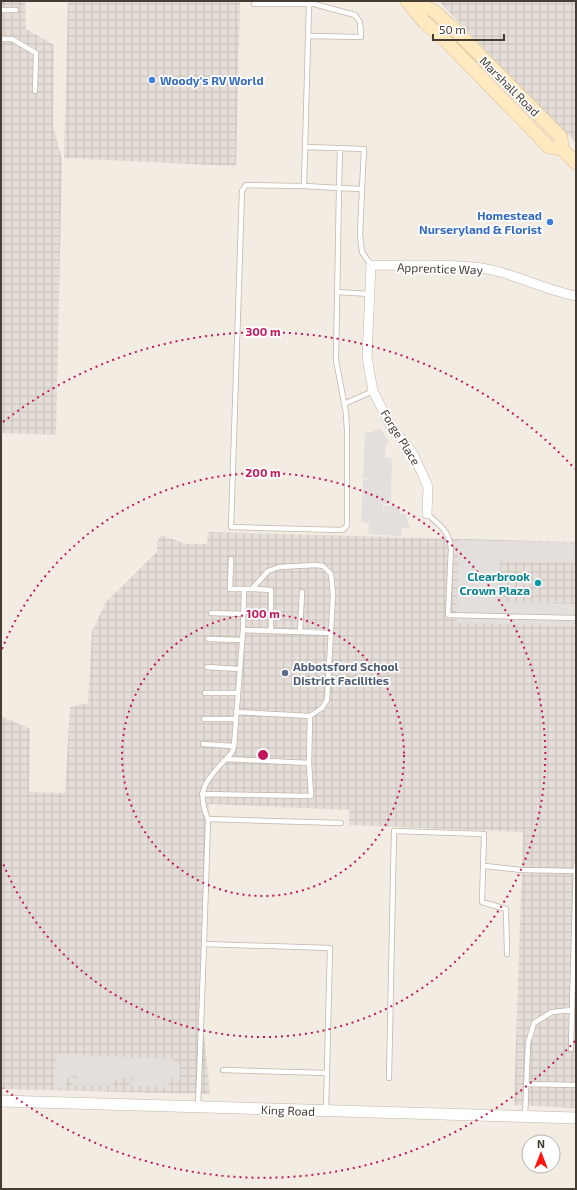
<svg xmlns="http://www.w3.org/2000/svg" width="577" height="1190" viewBox="0 0 577 1190" font-family="'Exo 2',sans-serif">
<defs>
<pattern id="industrial-grid" width="8" height="8" patternUnits="userSpaceOnUse"><rect width="8" height="8" fill="#e5ded8"/><path d="M0 4h8M4 0v8" fill="none" stroke="#c6bfba"/></pattern>
</defs>
<rect width="100%" height="100%" fill="#f3ece3"/>
<path fill="url(#industrial-grid)" d="M 1,1 L 25,1 L 26,29 L 54,45 L 53,125 L 62,160 L 56,435 L 1,433 Z
M 68,1 L 240,1 L 236,166 L 64,158 Z
M 439,1 L 576,1 L 576,142 L 523,91 Z
M 208,532 L 576,542 L 576,1108 L 514,1105 L 523,832 L 349,825 L 349,810 L 209,804 L 201,1004 L 210,1094 L 1,1089 L 1,716 L 30,729 L 29,792 L 65,793 L 70,707 L 88,703 L 92,631 L 106,602 L 157,552 L 157,542 L 161,535 L 186,544 L 207,544 Z"/>
<path fill="#e3dfdc" d="M 379,428 L 389,441 L 385,445 L 385,458 L 392,458 L 391,504 L 383,504 L 383,513 L 384,506 L 400,506 L 400,513 L 406,514 L 410,528 L 402,528 L 401,536 L 368,534 L 369,523 L 361,522 L 363,480 L 371,479 L 363,478 L 365,432 L 371,433 Z
M 459,540 L 576,543 L 576,563 L 500,561 L 499,602 L 576,604 L 576,626 L 456,623 Z
M 56,1054 L 173,1059 L 175,1066 L 180,1066 L 180,1078 L 172,1078 L 167,1087 L 128,1086 L 133,1079 L 132,1077 L 117,1078 L 112,1085 L 72,1085 L 77,1076 L 71,1076 L 66,1079 L 66,1089 L 54,1088 Z"/>
<g fill="none" stroke-linecap="round" stroke-linejoin="round">
<g stroke="#c2b6a8" stroke-width="6">
<path id="service" d="M 254,1 L 254,4 L 314,4 L 355,15 L 360,22 L 361,37 L 310,36
M 1,10 L 16,10
M 1,39 L 12,39 L 36,53 L 35,91
M 306,147 L 364,149 L 362,189
M 340,148 L 339,188 L 362,189 L 360,235 L 362,252 L 371,265
M 304,186 L 339,188 L 336,360 L 346,413 L 347,431 L 347,525 L 344,529 L 340,530 L 231,527 L 242,191 L 246,185 L 304,186 L 309,4
M 337,292 L 370,294
M 344,404 L 373,391
M 427,514 C 440,525 449,531 451,548 L 448,615 L 576,618
M 252,589 L 271,590 L 271,631
M 211,613 L 243,614
M 243,630 L 331,633
M 300,632 L 302,592
M 208,639 L 242,640
M 207,667 L 239,669
M 205,693 L 238,693
M 236,712 L 310,716
M 204,719 L 235,719
M 203,744 L 234,746
M 226,759 L 309,763 L 310,716 L 322,708 L 327,700 L 333,595 L 331,574 L 323,566 L 316,565 L 279,567 L 268,571 L 252,589 L 244,589
M 202,794 L 311,796 L 309,763
M 208,819 C 196,792 205,781 224,761 C 229,756 233,753 234,746 L 243,630 L 244,589 L 230,589 L 231,559
M 485,866 L 522,870 L 576,871
M 204,944 L 208,819 L 341,823
M 571,1049 L 572,1010
M 223,1070 L 327,1073
M 389,1078 L 394,831 L 484,834 L 482,902 L 506,909 L 507,954
M 526,1084 L 576,1085
M 198,1107 L 204,944 L 330,948 L 326,1109
M 525,1117 L 528,1043 L 534,1023 L 552,1012 L 572,1010 L 576,865"/>
</g>
<g stroke="#c2b6a8" stroke-width="10">
<path id="minor" d="M 427,514 L 428,487 L 421,471 L 412,452 L 392,428 L 373,391 L 367,357 L 371,265 C 405,266 439,263 473,267 C 508,270 541,289 576,296"/>
</g>
<g stroke="#c2b6a8" stroke-width="12">
<path id="tertiary" d="M 1,1101 L 576,1118"/>
</g>
<g stroke="#dabe91" stroke-width="14">
<path id="secondary" d="M 407,1 L 424,22 L 446,41 L 549,147 L 562,149 L 576,163
M 410,1 L 434,11 L 453,28 L 561,137 L 562,149"/>
</g>
<use href="#service" stroke="#fff" stroke-width="4.5"/>
<use href="#minor" stroke="#fff" stroke-width="9"/>
<use href="#tertiary" stroke="#fff" stroke-width="11"/>
<use href="#secondary" stroke="#ffe9c1" stroke-width="13"/>
</g>
<g fill="none" stroke="#c2185b" stroke-width="2" stroke-dasharray="2 4">
<circle cx="263" cy="755" r="141"/>
<path d="M2 649A282 282 0 1 1 2 861"/>
<path d="M575 1041A423 423 0 0 1 3 1088M3 422A423 423 0 0 1 575 469"/>
</g>
<g fill="#3f7fe0" stroke="#fff" stroke-width="1.5">
<circle cx="152" cy="80" r="4"/>
<circle cx="550" cy="222" r="4"/>
</g>
<circle fill="#0f9aa8" stroke="#fff" stroke-width="1.5" cx="538" cy="583" r="4"/>
<circle fill="#5c6f8a" stroke="#fff" stroke-width="1.5" cx="285" cy="673" r="4"/>
<g text-anchor="middle" dominant-baseline="central" stroke-width="3.5" stroke-linejoin="round" paint-order="stroke">
<g font-size="12" font-weight="bold" fill="#366cbe" stroke="#fff" text-anchor="start">
<text x="160" y="80">Woody's RV World</text>
<text x="542" y="215" text-anchor="end">Homestead<tspan x="542" dy="14">Nurseryland &amp; Florist</tspan></text>
</g>
<g font-size="12" fill="#453c33" stroke="#fff">
<text transform="translate(510 86) rotate(45)">Marshall Road</text>
<text transform="translate(440 268) rotate(2)">Apprentice Way</text>
<text transform="translate(401 437) rotate(58)">Forge Place</text>
<text transform="translate(288 1110) rotate(2)">King Road</text>
</g>
<g font-size="12" font-weight="bold" fill="#0d838f" stroke="#fff" text-anchor="end">
<text x="530" y="576">Clearbrook<tspan x="530" dy="14">Crown Plaza</tspan></text>
</g>
<g font-size="12" font-weight="bold" fill="#4e5e75" stroke="#fff" text-anchor="start">
<text x="293" y="666">Abbotsford School<tspan x="293" dy="14">District Facilities</tspan></text>
</g>
</g>
<circle cx="263" cy="755" r="6" fill="#c2185b" stroke="#fff" stroke-width="2"/>
<g font-size="12" text-anchor="middle" font-weight="bold" fill="#c2185b" stroke="#fff" stroke-width="3.5" stroke-linejoin="round" paint-order="stroke">
<text x="263" y="336">300 m</text>
<text x="263" y="477">200 m</text>
<text x="263" y="618">100 m</text>
</g>
<rect width="577" height="1190" fill="none" stroke="#453c33" stroke-width="4"/>
<g transform="translate(541 1154)"><circle r="19" fill="#ffffff" stroke="#b5b1ad"/>
<path d="M0-3L7 15L0 10L-7 15Z" fill="#ff150e"/>
<text y="-6" font-size="11" font-weight="bold" text-anchor="middle" fill="#453c33">N</text>
</g>
<path d="M433 34v6h71v-6" fill="none" stroke="#453c33" stroke-width="2"/>
<text x="439" y="34" font-size="12" fill="#453c33" stroke="#ffffff" stroke-width="3" paint-order="stroke">50 m</text>
</svg>
